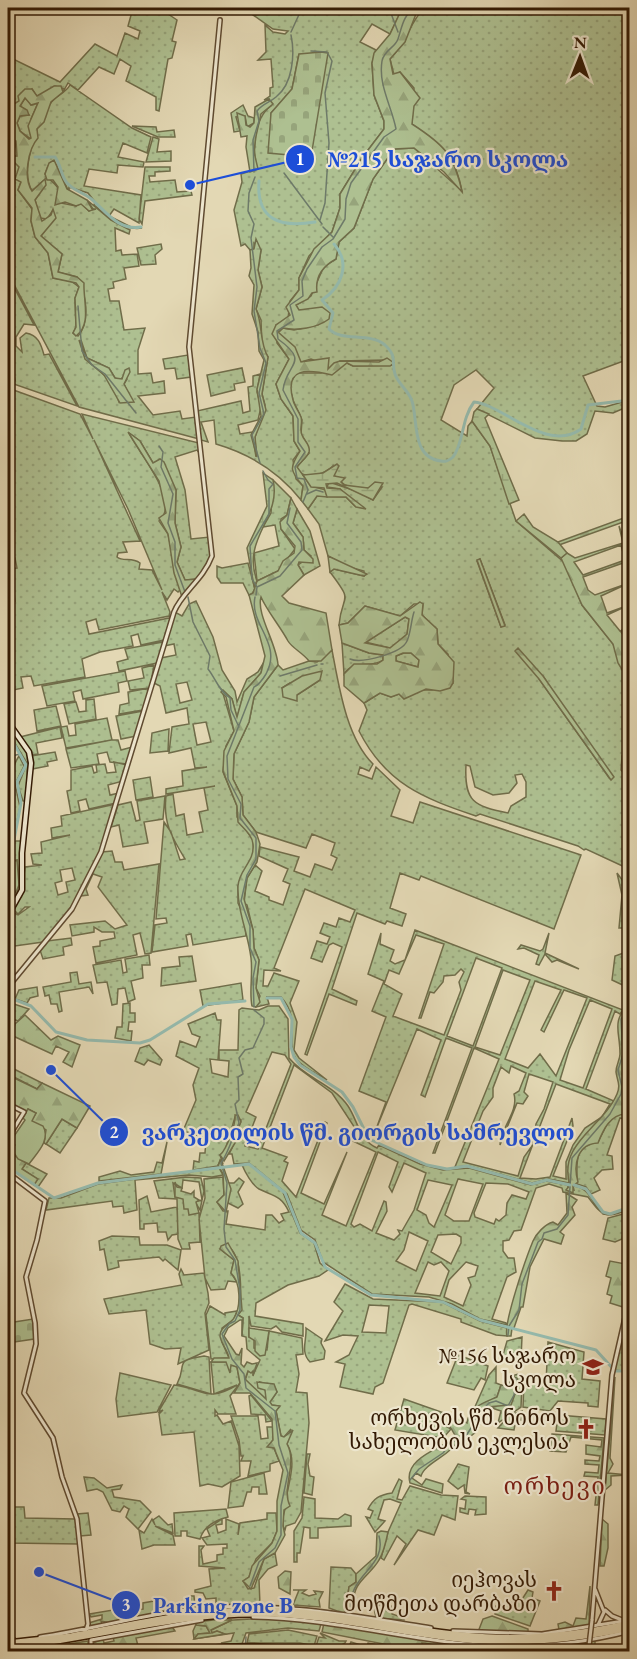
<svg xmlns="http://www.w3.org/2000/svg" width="637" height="1659" viewBox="0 0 637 1659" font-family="'EB Garamond','Noto Serif Georgian',serif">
<defs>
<pattern id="green-dots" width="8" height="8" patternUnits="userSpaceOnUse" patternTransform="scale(1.5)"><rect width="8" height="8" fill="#aec091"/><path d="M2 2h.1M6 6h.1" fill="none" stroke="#96a47b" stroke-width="1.8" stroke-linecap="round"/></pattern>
<pattern id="forest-firs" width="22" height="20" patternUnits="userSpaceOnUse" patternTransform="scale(1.5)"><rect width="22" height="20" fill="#aec091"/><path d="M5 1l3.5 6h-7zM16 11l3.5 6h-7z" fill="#96a47b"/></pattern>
<pattern id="wetland-marsh" width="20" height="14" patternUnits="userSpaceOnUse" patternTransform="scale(1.5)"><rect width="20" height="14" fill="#aec091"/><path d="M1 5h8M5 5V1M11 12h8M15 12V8" fill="none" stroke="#96a47b"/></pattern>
<pattern id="cemetery-stones" width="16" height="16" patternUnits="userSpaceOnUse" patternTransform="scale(1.5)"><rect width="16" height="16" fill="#aec091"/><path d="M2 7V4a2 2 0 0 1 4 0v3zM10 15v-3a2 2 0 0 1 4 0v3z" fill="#96a47b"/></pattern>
</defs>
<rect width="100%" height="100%" fill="#e3d8b4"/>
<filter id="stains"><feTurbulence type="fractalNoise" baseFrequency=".00333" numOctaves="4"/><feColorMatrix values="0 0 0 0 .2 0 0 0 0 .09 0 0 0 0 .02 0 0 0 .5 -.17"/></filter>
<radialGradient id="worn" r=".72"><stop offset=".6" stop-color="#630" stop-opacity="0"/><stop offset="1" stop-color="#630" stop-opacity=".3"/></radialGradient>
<path fill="url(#green-dots)" stroke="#706d4a" stroke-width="1.5" fill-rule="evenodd" d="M 133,8 L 159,8 L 177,20 L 172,41 L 176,42 L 172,58 L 168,59 L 159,111 L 156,110 L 156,97 L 126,81 L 131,66 L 120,59 L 114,74 L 99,67 L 78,90 L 68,83 L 63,92 L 64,89 L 55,86 L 37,97 L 32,89 L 13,106 L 8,103 L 8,39 L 13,59 L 60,82 L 95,44 L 117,56 L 125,33 L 138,39 L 140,31 L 128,26 Z
M 280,8 L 398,8 L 399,15 L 390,34 L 372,24 L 360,42 L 376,50 L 372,63 L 374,95 L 384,121 L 384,129 L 362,158 L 340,194 L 340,208 L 332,232 L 309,256 L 299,278 L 299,290 L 290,301 L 288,319 L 276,325 L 277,343 L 289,359 L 276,384 L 281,399 L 293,416 L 294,441 L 300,451 L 293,460 L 296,479 L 303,486 L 301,500 C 279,472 250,454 216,444 L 214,420 L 201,422 L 208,442 L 201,440 L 197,411 L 241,401 L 243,413 L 250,411 L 248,387 L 253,386 L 253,376 L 260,374 L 257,392 L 261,407 L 258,420 L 238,425 L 240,434 L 252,432 L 256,457 L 255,437 L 265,405 L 262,394 L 268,357 L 262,348 L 261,320 L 256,309 L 262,287 L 258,270 L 261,250 L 254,243 L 254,249 L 250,250 L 245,244 L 241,246 L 234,210 L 242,182 L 241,174 L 257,169 C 252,150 254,118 271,106 L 269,99 L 264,100 L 270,96 L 270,88 L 273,87 L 271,59 L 258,60 L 266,52 L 265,25 L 273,32 L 285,34 L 288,31 L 273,29 L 253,15 L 277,12 ZM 299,54 L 311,157 L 271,122 L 271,113 L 292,89 Z
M 424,8 L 625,8 L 630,12 L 629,359 L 583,376 L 597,406 L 605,407 L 629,400 L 629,406 L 613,413 L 595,411 L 587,434 L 576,441 L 562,441 L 535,438 L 477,409 L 494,388 L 476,370 L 454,385 L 441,420 L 467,436 L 468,426 L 472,421 L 490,446 L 516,521 L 566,564 L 582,605 L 613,644 L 628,677 L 629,741 L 622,756 L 621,770 L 626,776 L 629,775 L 629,869 L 586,849 L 584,850 L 578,846 L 480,814 L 476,816 C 423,798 386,784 359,731 L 367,710 L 364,703 L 380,693 L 391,697 L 399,694 L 404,698 L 420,690 L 432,690 L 453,683 L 448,654 L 438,644 L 437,629 L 422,615 L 423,604 L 414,604 L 400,616 L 365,606 L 348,623 L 339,625 C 342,592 355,605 330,572 L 334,569 L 364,576 L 364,571 L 349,567 L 328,556 L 319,524 L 308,509 L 317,496 L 346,497 L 356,507 L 340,489 L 327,487 L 329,482 L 359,492 L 373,500 L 382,487 C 369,488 351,491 341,482 L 343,479 L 334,476 L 333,466 C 325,474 309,479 299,472 L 297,467 L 309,453 L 307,444 L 301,434 L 302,420 L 293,400 L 289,384 L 297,373 L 321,373 L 347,363 L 353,366 L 392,365 L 385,360 L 340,361 L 329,369 L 327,365 L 311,359 L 301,362 L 278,333 L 283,328 L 294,330 L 318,325 L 319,309 L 298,310 L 296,305 L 311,296 L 324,266 L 336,259 L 339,242 L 354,228 L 373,179 L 394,149 L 414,148 L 462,191 C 454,151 442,148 412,124 L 414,88 L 400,72 L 394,75 L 390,59 C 408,41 408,25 424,8 ZM 480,559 L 505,625 L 501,627 L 477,561 ZM 543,676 L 610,779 L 539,679 ZM 466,765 L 470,766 L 475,787 L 493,795 L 509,793 L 517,783 L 515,775 L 522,774 L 526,782 L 526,797 L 511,806 L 508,813 C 474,806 464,802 466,765 Z
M 70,85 L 132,128 L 151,137 L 147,153 L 123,143 L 118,157 L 144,162 L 143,167 L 118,165 L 117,173 L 89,169 L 84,186 L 141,195 L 139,223 L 114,209 L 109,216 L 133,228 L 142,228 C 123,231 108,217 94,205 L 95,202 L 88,193 L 69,187 L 69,192 L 55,163 L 48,166 L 45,174 C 50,183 66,186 56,202 L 76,206 L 81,203 L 89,211 L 93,209 L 87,200 L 111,220 L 130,230 L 129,234 L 115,228 L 116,251 L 121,250 L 122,255 L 137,254 L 139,266 L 124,268 L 126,279 L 113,282 L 114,288 L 108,289 L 110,301 L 119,301 L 124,330 L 145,328 L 138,350 L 138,374 L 151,373 L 153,383 L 164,381 L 165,393 L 138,396 L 153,415 L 180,411 L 182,419 L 196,417 L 199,439 L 79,407 L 8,273 L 8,138 L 14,138 L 18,153 L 14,159 L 18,163 L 20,170 L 16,176 L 21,182 L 18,190 L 32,209 L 31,221 L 35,237 L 48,253 L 53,278 L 71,281 L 79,287 L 75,298 L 76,327 L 73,333 L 78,336 C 91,321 86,293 77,277 L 58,272 L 62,254 L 41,236 L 48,226 L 53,210 L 47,219 L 40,218 L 35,200 L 42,189 L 42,182 L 32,191 C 21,172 33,144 38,125 C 47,119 44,112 50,104 C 56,95 65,94 70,85 ZM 81,340 L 87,358 L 109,368 L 115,378 L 120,380 L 124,376 L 127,379 L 124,384 L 127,391 L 119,402 C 116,393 112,383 105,376 C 93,362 82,361 81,340 Z
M 25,98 L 27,98 L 31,105 L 38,103 L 31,119 L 31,139 L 20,131 L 17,123 L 20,116 L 29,115 L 20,106 Z
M 243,105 L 248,116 L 254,118 L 254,123 L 247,127 L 245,116 L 236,117 L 240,131 L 234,132 L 231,113 Z
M 132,126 L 156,127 L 157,132 L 174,130 L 175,137 L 158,137 Z
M 153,137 L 159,139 L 157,152 L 171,151 L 171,161 L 146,162 Z
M 145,167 L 170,167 L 170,171 L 155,172 L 155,176 L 149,176 L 150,182 L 175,180 L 177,192 L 191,191 L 192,195 L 145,201 L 142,224 L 139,219 Z
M 161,244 L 162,249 L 155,255 L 156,264 L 141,265 L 137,248 Z
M 8,276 L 34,325 L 24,324 L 16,337 L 16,346 L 22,352 L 20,338 L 26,333 C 38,335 41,344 44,355 L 49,354 L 77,406 L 8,382 L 8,373 L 15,380 L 11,362 L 8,365 Z
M 188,355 L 191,377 L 177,379 L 175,368 L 165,369 L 163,359 Z
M 242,368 L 245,382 L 234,384 L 235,390 L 211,396 L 207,375 Z
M 8,388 L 80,414 L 93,439 L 82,414 L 199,443 L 201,455 L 197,450 L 175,457 L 185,490 L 191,539 L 210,537 L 211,557 L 198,579 L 185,580 L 177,562 L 181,547 L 175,523 L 176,490 L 157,463 L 153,463 L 140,441 L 129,433 C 138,452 182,502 159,521 L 168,534 L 180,590 L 178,592 L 174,589 L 167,600 L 162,592 L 170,612 L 169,616 L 99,630 L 96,619 L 86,622 L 89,634 L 169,618 L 171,615 L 164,640 L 141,645 L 138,634 L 131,636 L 133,646 L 100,652 L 82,659 L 85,677 L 34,686 L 31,676 L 21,677 L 23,688 L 8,691 L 8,602 L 15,601 L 14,592 L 8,593 L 8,569 L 17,568 L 15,558 L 8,559 ZM 94,440 L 128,509 L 162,590 L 152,570 L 139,569 L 140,563 C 132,557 123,562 117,557 L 118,553 L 127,552 L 123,542 L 140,541 Z
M 273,480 L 291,498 L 287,515 L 281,519 L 281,529 L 295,549 L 278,571 L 257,581 L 254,553 L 279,546 L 275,525 L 263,527 L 271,513 Z
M 297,509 L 310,531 L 320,566 L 304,575 L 298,565 L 311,556 L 304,550 L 303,537 L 293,523 Z
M 248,563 L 255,589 L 252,594 L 249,595 L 243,583 L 221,583 L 217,577 L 217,566 L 222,568 Z
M 196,601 L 213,637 L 222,670 L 235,691 L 237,702 L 247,679 L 258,672 L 264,662 L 261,673 L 244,692 L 237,718 L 232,699 L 222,690 L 234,731 L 226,746 L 223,772 L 237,806 L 237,817 L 253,840 L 254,856 L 238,886 L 238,903 L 244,915 L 246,936 L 193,945 L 191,934 L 186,935 L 188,946 L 152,952 L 155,925 L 167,923 L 166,918 L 156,919 L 164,822 L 171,832 L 180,860 L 185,859 C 171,836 163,822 166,796 L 173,794 L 176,816 L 184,814 L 187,835 L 203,832 L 199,812 L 208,810 L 204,788 L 215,786 L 166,794 L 166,789 L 183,786 L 182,771 L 207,767 L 195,768 L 191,748 L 169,753 L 172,727 L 189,724 L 187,708 L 166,713 L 160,686 L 154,683 L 161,658 L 176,655 L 174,644 L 164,646 L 175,612 L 182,616 L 189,604 ZM 187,682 L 192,700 L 180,703 L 176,684 ZM 206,722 L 211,742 L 197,745 L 193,724 Z
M 405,617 L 409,619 L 407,635 L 390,648 L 365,642 Z
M 163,642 L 157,663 L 119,671 L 117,662 L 128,659 L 125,649 Z
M 342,643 L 369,653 L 383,655 L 383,660 C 370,669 354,659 344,674 Z
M 332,650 C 339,686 346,737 373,764 L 369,771 L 360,767 L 358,774 L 372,779 L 376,767 L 400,790 L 391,816 L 413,823 L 420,802 L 581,855 L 554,929 L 421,876 L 419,880 L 400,873 L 390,908 L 406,914 L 402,926 L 387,921 L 385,924 L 357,913 L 332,989 L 357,1001 L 356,1005 L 329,994 L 307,1055 L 305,1054 L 342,947 L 333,943 L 329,945 L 322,962 L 311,958 L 317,941 L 327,944 L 330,937 L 320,933 L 324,923 L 336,927 L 339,918 L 350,922 L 355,910 L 305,889 L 274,968 L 281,971 L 264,970 L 263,986 L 268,986 L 274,973 L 299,981 L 290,1003 L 297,1022 L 294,1050 L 299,1058 L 327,1080 C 317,1074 303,1068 296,1059 C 285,1043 302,1020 281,997 L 267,997 L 269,1004 L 256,1007 L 260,996 L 256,988 L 259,960 L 254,948 L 253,930 L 247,905 L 244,903 L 247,878 L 255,865 L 262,871 L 255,891 L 269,897 L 269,900 L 283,905 L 290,884 L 283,881 L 288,869 L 259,856 L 260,847 L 299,857 L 294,871 L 310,877 L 315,864 L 332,870 L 337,858 L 331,855 L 335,843 L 312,834 L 306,848 L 256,832 L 243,815 L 242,797 L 233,779 L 234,754 L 249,722 L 254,697 L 278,665 L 283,670 L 309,661 L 317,662 ZM 320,680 L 297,695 L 282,688 L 290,683 Z
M 404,653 L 411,653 L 419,660 L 418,667 L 396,661 L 396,656 Z
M 154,665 L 150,688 L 130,690 L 128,681 L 144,678 L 142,668 Z
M 125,671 L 127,681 L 118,683 L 119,692 L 83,699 L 81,690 L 73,692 L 75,701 L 47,706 L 42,686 Z
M 144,689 L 149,690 L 143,710 L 119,714 L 120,705 L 129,703 L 128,692 Z
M 94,699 L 96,719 L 69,724 L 64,704 L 76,702 L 79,712 L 86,711 L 86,700 Z
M 56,706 L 61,726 L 37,731 L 34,710 Z
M 143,711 L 136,736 L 121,739 L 116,716 Z
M 107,718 L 112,740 L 66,748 L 61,727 L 67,726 L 69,736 L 76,735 L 75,724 Z
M 11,727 L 28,754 L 26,801 L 23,801 L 18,786 L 27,763 L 8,732 Z
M 60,727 L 62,738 L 36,743 L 38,754 L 31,755 L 20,737 Z
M 169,729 L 168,751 L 150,753 L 152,733 Z
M 111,740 L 118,740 L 121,750 L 132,747 L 127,764 L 110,762 L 107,752 L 97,754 L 99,764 L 71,768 L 66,749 Z
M 55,752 L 57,760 L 47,762 L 48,766 L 32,769 L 31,756 Z
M 19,756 L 24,766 L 15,784 L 20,807 L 13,841 L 22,841 C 19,865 23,888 10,908 L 8,903 L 8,884 L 16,892 L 19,885 L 17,860 L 9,863 L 8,858 C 7,828 4,778 19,756 Z
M 114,762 L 127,765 L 123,781 L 108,785 L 110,795 L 119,793 L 116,803 L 89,809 L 86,799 L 78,801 L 80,811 L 71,813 L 67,791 L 71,790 L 71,770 L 92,766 L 94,773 L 97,772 L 96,765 L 105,764 L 107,773 L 116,772 Z
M 150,777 L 153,797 L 136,800 L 133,780 Z
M 165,796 L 163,819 L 144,822 L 148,843 L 123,847 L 119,825 L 111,827 L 118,805 L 131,802 L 136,821 L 140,820 L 137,801 Z
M 116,804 L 99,854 L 70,910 L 43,942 L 8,947 L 8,927 L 14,920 L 12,912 L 18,915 L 29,907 L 25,907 L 18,914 L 13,909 L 22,892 L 25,867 L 42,865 L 33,864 L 31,854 L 42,853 L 41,842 L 70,835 L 52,838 L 51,828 L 62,826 L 61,816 ZM 72,868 L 75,880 L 66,882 L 68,892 L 58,895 L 55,883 L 62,881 L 60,870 Z
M 112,851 L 115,862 L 122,862 L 124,870 L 159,864 L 151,953 L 145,954 L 140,933 L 133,935 L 137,955 L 96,963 L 93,947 L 100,946 L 100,941 L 115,938 L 114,932 L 102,932 L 94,927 L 94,932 L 72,936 L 70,925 L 105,921 L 115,929 L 127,925 L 98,887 L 102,877 L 93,874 L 86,889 L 88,895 L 80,896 L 102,852 Z
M 617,873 L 623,881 L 627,895 L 629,895 L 629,928 L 619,928 L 622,895 Z
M 415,930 L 623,1010 L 620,1014 L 615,1011 L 586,1089 L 614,1101 C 594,1137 566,1135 569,1183 L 549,1179 L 532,1183 L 469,1166 L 455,1167 L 499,1059 L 474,1048 L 435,1153 L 433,1153 L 472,1048 L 446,1038 L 425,1097 L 421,1095 L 441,1040 L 417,1029 L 375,1132 L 386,1102 L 359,1091 L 386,1017 L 372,1011 L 384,981 L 368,974 L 381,933 L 380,944 L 394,950 L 390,961 L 395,964 L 405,960 ZM 416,935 L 444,944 L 419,1018 L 421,1018 L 430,992 L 434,993 L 443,982 L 444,976 L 455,975 L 461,969 L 464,972 L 459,982 L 461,990 L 444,1035 L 393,1016 L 402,994 L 384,984 L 389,970 L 399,974 ZM 476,958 L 502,968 L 473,1046 L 447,1036 ZM 503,970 L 530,980 L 500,1055 L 475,1047 ZM 535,981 L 561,990 L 541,1030 L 544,1032 L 564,990 L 587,998 L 556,1076 L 540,1054 L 528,1068 L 505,1059 ZM 590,1000 L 612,1009 L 583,1088 L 560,1080 L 569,1050 ZM 511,1066 L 526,1073 L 519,1091 L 514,1094 C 519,1112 500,1128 500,1145 L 517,1103 L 523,1104 L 528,1096 L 524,1092 L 529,1074 L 553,1082 L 544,1109 L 536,1124 L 532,1146 L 524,1157 L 518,1176 L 463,1162 L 483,1111 L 493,1097 L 493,1088 L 501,1067 L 509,1073 ZM 556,1084 L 610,1104 L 602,1117 L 585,1128 L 573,1145 L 566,1162 L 566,1179 L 553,1176 L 573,1126 L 572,1118 L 550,1177 L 536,1179 L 520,1178 Z
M 549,933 L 545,953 L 579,969 L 557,960 L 552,962 L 545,954 L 539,965 L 536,964 L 539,955 L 524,948 L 518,949 L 521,945 L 540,951 L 543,949 Z
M 71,938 L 72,945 L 63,947 L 64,955 L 43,959 L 40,950 L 47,941 Z
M 629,951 L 630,951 L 629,988 L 612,980 L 615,956 Z
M 149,955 L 150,965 L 142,965 L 143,978 L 131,981 L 135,999 L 128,1002 L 125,988 L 118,989 L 117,1004 L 112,1005 L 107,982 L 97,983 L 93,965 L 121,960 L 123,973 L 127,972 L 125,959 Z
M 192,956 L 196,981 L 161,986 L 162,968 L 180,966 L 179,957 Z
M 77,972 L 79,984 L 91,982 L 93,994 L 89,987 L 59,992 L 62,1011 L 59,1012 L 57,1004 L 51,1004 L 49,995 L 45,996 L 43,987 L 71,982 L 70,973 Z
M 241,983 L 243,1000 L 203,1006 L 200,990 Z
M 37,987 L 38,996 L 30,998 L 27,1003 L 15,999 L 19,990 Z
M 8,1002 L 29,1009 L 18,1021 L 8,1017 Z
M 130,1003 L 130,1013 L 135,1013 L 135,1022 L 129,1022 L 128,1031 L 132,1031 L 131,1041 L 115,1038 L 117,1027 L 122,1027 L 123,1004 Z
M 268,1006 L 279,1006 L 288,1019 L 289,1058 C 305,1078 333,1084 348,1106 C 358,1121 359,1140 377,1148 L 379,1145 L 420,1164 L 443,1170 L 469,1168 L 531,1185 L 546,1181 L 568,1185 L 568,1189 L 574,1190 L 573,1186 C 590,1187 592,1204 603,1214 L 610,1215 L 629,1210 C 604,1218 604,1218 588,1197 L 563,1192 L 562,1188 L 549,1184 L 536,1188 L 521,1230 L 514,1231 L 509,1240 L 503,1241 L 503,1251 L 508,1258 L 514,1258 L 516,1272 L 507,1277 L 492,1319 L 506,1323 L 507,1325 L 480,1319 L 452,1304 L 429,1297 L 372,1294 L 323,1262 L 315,1240 L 301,1230 L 287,1194 L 249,1163 L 234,1164 L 232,1154 L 229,1154 C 235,1144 238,1131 241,1120 L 235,1117 L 225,1151 L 220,1155 L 223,1164 L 220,1160 L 218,1166 L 193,1170 L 194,1161 L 199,1162 L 200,1153 L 205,1153 L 206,1138 L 183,1131 L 196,1100 L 193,1085 L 199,1068 L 176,1056 L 180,1041 L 196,1047 L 200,1037 L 192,1034 L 188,1024 L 215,1013 L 217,1020 L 221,1020 L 218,1060 L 210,1059 L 212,1073 L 228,1077 L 229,1061 L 219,1060 L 219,1050 L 238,1050 L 239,1010 L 242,1008 L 259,1010 ZM 272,1052 L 285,1055 L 291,1064 L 258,1149 L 245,1146 L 256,1117 L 246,1112 ZM 294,1065 L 332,1093 L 355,1128 L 351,1140 L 376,1152 L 346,1226 L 322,1215 L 347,1152 L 324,1204 L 301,1193 L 327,1123 L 325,1122 L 296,1197 L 282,1181 L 288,1163 L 284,1161 L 287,1157 L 262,1148 ZM 378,1152 L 398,1162 L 389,1187 L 392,1192 L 404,1163 L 426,1173 L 414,1210 L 402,1231 L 398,1230 L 400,1234 L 394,1240 L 376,1233 L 387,1211 L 386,1202 L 384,1201 L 372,1231 L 360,1224 L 354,1227 L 351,1224 ZM 458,1179 L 483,1184 L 469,1221 L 454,1221 L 445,1215 ZM 428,1180 L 452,1185 L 434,1227 L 429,1223 L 426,1215 L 417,1210 ZM 486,1183 L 508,1184 L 529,1192 L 526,1199 L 512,1195 L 507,1203 L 506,1215 L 499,1221 L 496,1219 L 494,1224 L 475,1217 L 474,1213 ZM 409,1232 L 428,1241 L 416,1271 L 396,1261 L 404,1250 ZM 456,1234 L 461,1237 L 461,1243 L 451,1264 L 431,1252 L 438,1235 ZM 428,1262 L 434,1265 L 441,1262 L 449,1271 L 440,1296 L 415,1293 ZM 466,1262 L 478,1266 L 475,1276 L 468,1278 L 471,1285 L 463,1306 L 444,1297 L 449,1280 Z
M 149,1045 L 162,1060 L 160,1065 L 148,1060 L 144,1065 L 135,1061 L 140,1048 Z
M 8,1066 L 42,1083 L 37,1089 L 8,1074 Z
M 618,1114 L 629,1115 L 629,1120 L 620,1118 L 607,1155 L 612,1156 L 613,1169 L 602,1170 L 594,1178 L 600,1190 L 591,1194 L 586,1187 L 577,1184 C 578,1167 571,1146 598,1142 L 609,1120 Z
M 62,1119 L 77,1128 L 60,1153 L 46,1144 Z
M 167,1142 L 161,1174 L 99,1181 L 99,1177 L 120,1171 L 131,1175 L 154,1172 L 157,1162 L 162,1163 Z
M 26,1163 L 47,1174 L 38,1187 L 34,1185 L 37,1179 L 22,1169 Z
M 249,1164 L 282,1190 L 300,1233 L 314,1243 L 320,1263 L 328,1270 L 319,1276 L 288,1285 L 256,1303 L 255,1316 L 303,1324 L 303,1336 L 282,1332 L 276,1326 L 271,1329 L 251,1326 L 249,1316 L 249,1337 L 254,1339 L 254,1348 L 267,1350 L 269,1331 L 302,1338 L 303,1354 L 296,1355 L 299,1374 L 296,1392 L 307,1393 L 309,1423 L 301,1512 L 295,1523 L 286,1526 L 285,1530 C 280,1523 284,1510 288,1503 L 286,1499 C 289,1481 297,1461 287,1444 L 291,1429 L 284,1437 L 281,1436 L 276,1411 L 279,1406 L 271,1405 L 270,1402 L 277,1392 L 274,1386 L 260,1382 L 268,1395 L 266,1399 L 245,1381 L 248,1371 L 254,1371 L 253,1375 L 260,1360 L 247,1349 L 246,1337 L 242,1336 L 243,1318 L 238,1315 C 242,1298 243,1256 228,1246 L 220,1249 L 234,1260 L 231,1273 L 237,1282 L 228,1281 L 225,1289 L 211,1290 L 205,1278 L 199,1219 L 205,1198 L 204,1179 L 223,1177 L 224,1195 L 217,1202 L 223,1211 L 228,1211 L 226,1224 L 265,1230 L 266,1215 L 272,1215 L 279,1223 L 284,1220 L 281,1214 L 289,1212 C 281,1195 273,1196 259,1189 C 252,1185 245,1172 242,1165 Z
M 219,1168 L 223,1175 L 212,1177 L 189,1175 L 135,1180 L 137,1210 L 124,1213 L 123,1206 L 113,1207 L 112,1201 L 46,1210 L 49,1198 L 61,1198 L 98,1184 Z
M 186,1177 L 201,1178 L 204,1191 L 200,1210 L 195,1202 L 202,1200 L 199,1182 L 183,1180 L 182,1188 L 173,1183 L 175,1197 L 183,1198 L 188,1208 L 199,1213 L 200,1242 L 189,1243 L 190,1249 L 182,1249 L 178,1239 L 177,1199 L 159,1198 L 154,1181 Z
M 239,1178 L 244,1182 L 238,1192 L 243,1204 L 238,1208 L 228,1203 L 229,1183 L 234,1183 Z
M 147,1196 L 151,1212 L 177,1207 L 178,1234 L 172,1235 L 168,1240 L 166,1232 L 158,1232 L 157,1223 L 144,1224 L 144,1229 L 140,1229 L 139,1200 Z
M 627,1213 L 629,1227 L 624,1227 L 622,1239 L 615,1242 L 603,1239 L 608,1218 Z
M 112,1236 L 139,1237 L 140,1245 L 167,1245 L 181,1250 L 178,1270 L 165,1259 L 163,1261 L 159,1257 L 118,1261 L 119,1267 L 108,1270 L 104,1249 L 100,1250 L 99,1241 Z
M 181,1269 L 184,1275 L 204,1273 L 208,1293 L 209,1303 L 205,1313 L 209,1350 L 178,1364 L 181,1348 L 165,1349 L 150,1344 L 146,1310 L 109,1314 L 104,1299 L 182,1285 L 179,1274 Z
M 345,1284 L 373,1299 L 442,1302 L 480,1321 L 507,1328 L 507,1336 L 496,1335 L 461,1322 L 461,1319 L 412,1304 L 409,1305 L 383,1383 L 375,1387 L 373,1394 L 340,1387 L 345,1364 L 336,1362 L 349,1355 L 358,1336 L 343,1335 L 325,1341 L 343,1311 L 334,1302 ZM 369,1305 L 389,1306 L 386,1333 L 362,1332 Z
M 210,1306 L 225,1315 L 225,1313 L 237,1311 L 234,1319 L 222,1328 L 222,1342 L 229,1358 L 211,1359 L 206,1315 Z
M 628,1318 L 629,1367 L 622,1371 L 614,1370 L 625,1320 Z
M 306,1328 L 322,1339 L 321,1343 L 325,1351 L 324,1359 L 310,1362 C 300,1352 307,1340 306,1328 Z
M 522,1337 L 521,1359 L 503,1355 L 507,1341 Z
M 548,1342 L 584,1352 L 582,1379 L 600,1381 L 598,1407 L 588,1406 L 588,1403 L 558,1401 L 550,1411 L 523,1407 L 524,1382 L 546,1383 Z
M 458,1355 L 488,1366 L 485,1380 L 481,1378 L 474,1390 L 447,1383 Z
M 204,1356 L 209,1357 L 211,1394 L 177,1384 C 188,1364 172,1361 204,1356 Z
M 211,1362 L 226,1362 L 237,1367 L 240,1383 L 230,1396 L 236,1414 L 218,1414 L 215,1410 L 215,1416 L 217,1415 L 223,1424 L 231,1421 L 239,1446 L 240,1476 L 222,1487 L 208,1484 L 200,1486 L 194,1432 L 162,1435 L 159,1414 L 163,1410 L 159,1412 L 160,1409 L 174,1385 C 204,1389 207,1403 237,1385 L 214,1394 Z
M 496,1367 L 496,1383 L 501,1385 L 497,1397 L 474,1409 L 489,1375 Z
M 120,1373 L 171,1385 L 157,1412 L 118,1417 L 116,1399 Z
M 519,1374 L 522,1383 L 521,1407 L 498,1423 L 501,1411 L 492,1408 L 518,1392 L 514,1377 L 511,1376 Z
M 251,1395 L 272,1421 L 266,1422 L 265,1415 L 251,1414 L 249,1396 Z
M 404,1399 L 444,1413 L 444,1425 L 451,1429 L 443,1438 L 395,1430 Z
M 522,1411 L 521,1420 L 516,1419 L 514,1430 L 498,1428 L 510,1415 Z
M 558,1415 L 606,1419 L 605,1435 L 556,1431 Z
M 231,1416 L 258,1416 L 261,1439 L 268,1438 L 267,1427 L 273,1427 L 273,1440 L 269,1446 L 274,1448 L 279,1461 L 270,1464 L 270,1471 L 248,1476 L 251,1461 L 241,1461 L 243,1456 L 241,1456 L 239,1440 Z
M 307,1454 L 310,1454 L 308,1464 L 310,1476 L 314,1477 L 312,1495 L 304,1493 Z
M 458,1464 L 469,1467 L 466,1492 L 470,1494 L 465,1493 L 464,1485 L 458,1489 L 448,1481 Z
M 264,1473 L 267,1494 L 259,1494 L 259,1487 L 252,1487 L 251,1492 L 247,1492 L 243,1506 L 228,1508 L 231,1482 Z
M 84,1477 L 94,1478 L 107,1488 L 122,1485 L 120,1489 L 112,1490 L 114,1497 L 140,1501 L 151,1512 L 138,1529 L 126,1517 L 129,1509 L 124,1506 L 120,1512 L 112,1510 L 103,1492 L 97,1489 L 87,1491 Z
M 399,1479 L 402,1481 L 397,1499 L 402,1500 L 410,1486 L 441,1495 L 458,1496 L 455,1520 L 442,1515 L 434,1535 L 418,1530 L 394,1565 L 406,1544 L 397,1536 L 384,1560 L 381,1558 L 388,1532 L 401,1503 L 390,1499 L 384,1500 L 378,1519 L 385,1521 L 375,1532 L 366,1517 L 370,1518 L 373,1511 L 368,1509 C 374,1498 379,1495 392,1493 Z
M 465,1496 L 486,1497 L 486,1514 L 475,1515 L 476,1510 L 469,1509 L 468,1514 L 460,1512 L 460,1508 L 465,1509 L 466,1500 L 461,1499 Z
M 304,1497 L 315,1499 L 315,1518 L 338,1519 L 345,1514 L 351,1516 L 351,1526 L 318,1528 L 318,1538 L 310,1538 L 310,1528 L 304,1527 L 300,1553 L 297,1553 L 297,1562 L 294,1562 L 294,1531 L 302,1518 Z
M 8,1507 L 24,1507 L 25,1518 L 75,1519 L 79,1544 L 8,1543 Z
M 226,1509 L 228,1517 C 215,1520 204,1526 200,1539 L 187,1536 L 187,1531 L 181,1531 L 181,1536 L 175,1536 L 174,1513 Z
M 267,1513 L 276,1513 L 277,1531 L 272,1543 L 256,1559 L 249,1577 L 243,1581 L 248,1589 L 254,1588 L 264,1559 L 275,1553 L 277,1565 L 268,1569 L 259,1580 L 260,1605 L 216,1605 L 216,1598 L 206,1599 L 203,1593 L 195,1592 L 195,1590 L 211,1586 L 209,1569 L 225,1568 L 199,1566 L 199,1546 L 204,1546 L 201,1550 L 203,1564 L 217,1561 L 217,1555 L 223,1554 L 223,1548 L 227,1548 L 227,1544 L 207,1545 L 202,1538 L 210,1536 L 207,1529 L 222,1519 L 222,1524 L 216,1525 L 218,1533 L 226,1530 L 226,1519 L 239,1524 L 238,1535 L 240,1523 L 267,1519 Z
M 159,1516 L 168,1525 L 172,1524 L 173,1533 L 155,1526 L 173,1535 L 175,1545 L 154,1545 L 142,1549 L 139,1530 L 144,1533 L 152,1519 L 155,1525 L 153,1520 Z
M 331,1567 L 351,1568 L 356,1574 L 356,1582 L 349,1587 L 345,1614 L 329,1608 Z
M 293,1590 L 306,1590 L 302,1593 L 309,1596 L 316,1594 L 314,1591 L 323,1592 L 319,1600 L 320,1607 L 293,1605 L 299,1590 Z
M 528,1590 L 533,1592 L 532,1598 L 540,1601 L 530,1626 L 495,1614 L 496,1606 C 506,1607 511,1600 521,1601 Z
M 379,1601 L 383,1607 L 391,1606 L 392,1614 L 404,1618 L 404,1620 L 376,1618 L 374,1608 L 379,1606 Z
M 271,1618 L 321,1624 L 319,1631 L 288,1628 L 246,1633 L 242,1644 L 221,1643 L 231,1641 L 234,1633 L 194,1639 L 193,1631 L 197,1622 ZM 213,1620 L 232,1620 L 211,1630 L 212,1633 L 217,1631 L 224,1634 L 195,1638 L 198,1634 L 210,1633 L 206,1626 L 197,1625 L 197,1622 Z
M 288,1630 L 317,1636 L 314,1646 L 300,1643 L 247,1643 L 249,1634 Z
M 320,1633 L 339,1641 L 346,1641 L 345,1643 L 340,1646 L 342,1650 L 316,1646 L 319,1637 L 325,1638 Z
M 595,1640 L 595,1651 L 590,1651 L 591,1645 L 587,1646 L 585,1651 L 549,1652 L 550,1647 L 574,1647 Z
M 88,1641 L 88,1651 L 46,1651 L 56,1646 Z
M 351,1642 L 367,1647 L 368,1643 C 381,1644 382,1650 395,1651 L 397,1648 L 405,1652 L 352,1652 L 347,1651 Z"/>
<path fill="url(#forest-firs)" stroke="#706d4a" stroke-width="1.5" fill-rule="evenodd" d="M 398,8 L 424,8 L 416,14 L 405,42 L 390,59 L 393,74 L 400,72 L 420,98 L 414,106 L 412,124 C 443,144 454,154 462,192 L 444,172 L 414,148 L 394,149 L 373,179 L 354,228 L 339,242 L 336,259 C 323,266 315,277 317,292 L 312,293 L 308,299 L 296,305 L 299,310 L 322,307 L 330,313 L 329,319 C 317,328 297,331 283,328 L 278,332 L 295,347 L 301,362 L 329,358 L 328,369 L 334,363 L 340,361 L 379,362 L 387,358 L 394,363 L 390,366 L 353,366 L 347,363 L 332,375 C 307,369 284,367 293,400 C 294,406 299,411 301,417 C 303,423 299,429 302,435 C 304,441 311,445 309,452 C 307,458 300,462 297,467 L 311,486 L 326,490 L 327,497 L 317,496 L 308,509 L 301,500 L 303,486 C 290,471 289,468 300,451 L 294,441 L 293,416 L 281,399 L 276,384 L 289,359 L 272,334 L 276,325 L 290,315 L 286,307 L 299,290 L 299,278 L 314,249 L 332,232 L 340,208 L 340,194 L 362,158 L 384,129 L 384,121 L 374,95 L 372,63 L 374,53 L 390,34 L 399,15 Z
M 54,86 L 61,86 L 63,92 L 51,102 L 44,122 L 37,129 L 38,138 C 28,149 23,178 32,191 L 45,179 L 46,185 L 35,200 L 42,221 L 51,215 L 53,209 L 56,218 L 41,236 L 62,254 L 58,272 L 77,277 L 84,283 C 83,300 92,325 76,336 L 73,333 L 76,327 L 75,298 L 79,287 L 76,283 L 53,278 L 48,253 L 35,237 L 31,221 L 32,208 L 18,190 L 21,182 L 15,179 L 19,167 L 9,157 L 17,156 L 16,141 L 8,138 L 8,103 L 11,106 L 19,101 L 18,96 L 25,89 L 32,89 L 37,96 ZM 25,98 L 31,105 L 38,103 L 28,126 L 31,138 L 29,139 L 20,131 L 17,123 L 20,116 L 29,115 L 27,110 L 20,106 Z
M 269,99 L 273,104 L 261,114 L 256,136 L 254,152 L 258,169 L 250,172 L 246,147 L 247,136 L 241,137 L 237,113 L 245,116 L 246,125 L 250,127 L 254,123 L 255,107 Z
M 54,160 L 67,189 L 87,200 L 92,209 L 96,209 L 89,211 L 81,204 L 76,206 L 65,202 L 55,205 L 58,187 L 53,180 L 47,180 L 45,174 L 49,163 Z
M 128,432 L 140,441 L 153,463 L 160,459 L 164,462 L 176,490 L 175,523 L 181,547 L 177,562 L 185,580 L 198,579 L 182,597 L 174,573 L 168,534 L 159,518 L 166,513 L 159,481 Z
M 291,498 L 297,509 L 293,523 L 303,537 L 304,550 L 313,559 L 313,563 L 299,562 L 298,565 L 304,575 L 282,596 L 289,603 L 326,613 L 332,650 L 321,661 L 309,661 C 303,653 292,648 288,641 C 280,626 267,611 261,597 C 256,614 277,644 278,665 L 254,697 L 249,722 L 234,754 L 233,779 L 242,797 L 243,815 L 256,832 L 260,844 L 257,862 L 247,878 L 244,899 L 253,930 L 254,948 L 259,960 L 256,988 L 260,1002 L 256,1007 L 252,1006 C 249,993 253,974 251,958 C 248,933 237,910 238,886 C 239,869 255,862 253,844 C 252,835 245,830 238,822 L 237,806 L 223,771 L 224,751 L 234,731 L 226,697 L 221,692 L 223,690 L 232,699 L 237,717 L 244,692 L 261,673 L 265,656 L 249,595 L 253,593 L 257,581 L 278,571 L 283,561 L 294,553 L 295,546 L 281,529 L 280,522 L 287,515 Z
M 629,516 L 629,520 L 559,545 L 558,542 Z
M 619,526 L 625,542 L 629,540 L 624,544 L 629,559 L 629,570 L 626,562 L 583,577 L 588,590 L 595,595 L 629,583 L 601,596 L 607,613 L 629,605 L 607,615 L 620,631 L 629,627 L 621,632 L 629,643 L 629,681 L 618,663 L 613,644 L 582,605 L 561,558 L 567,553 L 575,558 L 623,543 ZM 621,545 L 625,560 L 583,575 L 574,562 Z
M 480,559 L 505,626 L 501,627 L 477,560 Z
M 420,602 L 423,604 L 422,615 L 437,629 L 438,644 L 454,662 L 453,683 L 450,688 L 440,691 L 426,689 L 404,699 L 399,694 L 391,697 L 380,693 L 364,703 L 344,686 L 344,674 L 354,664 L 377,664 L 383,660 L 383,655 L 369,653 L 342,643 L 339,625 L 348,623 L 365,606 L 400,616 ZM 405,617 L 409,619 L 407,634 L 390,648 L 365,643 ZM 403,653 L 411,653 L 419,660 L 418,667 L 396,661 L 396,656 Z
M 518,648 L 543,676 L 614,777 L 611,780 L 539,679 L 515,651 Z
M 322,671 L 320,680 L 297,695 L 297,701 L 283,697 L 282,688 L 302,676 Z
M 8,858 L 10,863 L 17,860 L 19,885 L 16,892 L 8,884 Z
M 629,1003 L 629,1013 L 624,1021 L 624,1036 L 630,1047 L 626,1070 L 629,1093 L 625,1114 C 610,1115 603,1130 598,1143 C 577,1144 573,1165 578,1182 L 573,1186 L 573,1193 L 566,1190 L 570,1185 C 557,1144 603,1127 617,1094 C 621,1085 617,1080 616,1072 C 616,1065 620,1060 620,1054 C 620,1030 611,1023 629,1003 Z
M 25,1015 L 51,1040 L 58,1036 L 80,1045 L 72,1067 L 63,1062 L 69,1052 L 56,1046 L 52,1054 L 11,1035 L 15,1024 Z
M 8,1075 L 37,1089 L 42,1083 L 90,1106 L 77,1128 L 62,1119 L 46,1144 L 44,1143 L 46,1130 L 31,1121 L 36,1113 L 28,1109 L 26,1112 L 8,1103 Z
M 235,1115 L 238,1115 L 241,1122 L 235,1133 L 235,1143 L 224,1161 L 220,1155 C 227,1149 236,1123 235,1115 Z
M 11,1153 L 26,1163 L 22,1169 L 38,1179 L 34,1185 L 8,1167 L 8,1155 Z
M 221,1160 L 231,1189 L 226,1212 L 217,1202 L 224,1195 L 223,1174 L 218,1165 Z
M 175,1182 L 177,1187 L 182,1188 L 181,1191 L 191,1194 L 194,1191 L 194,1197 L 199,1200 L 196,1202 L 199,1213 L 189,1215 L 188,1209 L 184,1209 L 183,1199 L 175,1197 Z
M 566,1193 L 577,1200 L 572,1207 L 575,1215 L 560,1232 L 564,1235 L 561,1244 L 544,1239 L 530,1267 L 523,1307 L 521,1307 L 514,1328 L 512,1328 L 511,1336 L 507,1336 C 503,1324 526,1258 533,1241 C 536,1234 545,1224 553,1222 L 558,1225 L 567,1213 Z
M 228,1243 L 238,1261 L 242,1310 L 238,1315 L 243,1318 L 242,1336 L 242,1320 L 240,1320 L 228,1328 L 224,1336 L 236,1354 L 239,1355 L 242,1348 L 241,1364 L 244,1367 L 247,1362 L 252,1364 L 257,1363 L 253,1376 L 253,1371 L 251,1373 L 248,1371 L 245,1379 L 266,1399 L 265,1390 L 258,1388 L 257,1382 L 274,1384 L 277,1392 L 270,1402 L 272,1405 L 280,1406 L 276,1411 L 281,1436 L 284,1437 L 293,1430 L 287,1444 C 298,1464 281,1488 290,1506 L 284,1510 L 283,1526 L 285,1535 L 275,1553 L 264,1559 L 251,1589 L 243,1581 L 249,1577 L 252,1566 L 272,1543 L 277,1531 L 277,1501 L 283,1470 L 274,1448 L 267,1447 L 273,1440 L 272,1419 L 250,1393 L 234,1393 L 240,1383 L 237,1367 L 231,1365 L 230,1373 L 226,1362 L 211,1362 L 214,1358 L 229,1358 C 228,1350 221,1344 220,1336 C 220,1326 230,1325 234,1318 C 241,1307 241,1282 231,1273 L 234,1260 L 220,1249 L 221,1246 Z
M 629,1250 L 629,1290 L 626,1308 L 610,1303 L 612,1296 L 607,1294 L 611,1278 L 606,1276 L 610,1261 L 625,1264 Z
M 249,1328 L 269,1331 L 265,1355 L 260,1356 L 255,1351 L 255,1341 L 249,1337 Z
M 511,1376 L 517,1378 L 519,1383 L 511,1405 L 487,1407 L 477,1431 L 461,1444 L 458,1441 C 451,1455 425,1463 421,1476 L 416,1473 L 412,1478 L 422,1485 L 426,1479 L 443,1484 L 442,1493 L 410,1483 C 403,1458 442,1448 456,1437 L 448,1423 L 458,1417 L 467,1423 C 469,1407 483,1403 497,1397 L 501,1385 L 509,1386 Z
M 615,1377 L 610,1458 L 613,1464 L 608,1473 L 628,1475 L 611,1476 L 611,1485 L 605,1490 Z
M 552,1434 L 604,1438 L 598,1505 L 595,1505 L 598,1477 L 584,1476 L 585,1472 L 598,1473 L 599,1465 L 585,1464 L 585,1460 L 599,1461 L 600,1456 L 586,1454 L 586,1445 L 601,1447 L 602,1440 L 571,1437 L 566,1452 L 550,1451 Z
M 88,1513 L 91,1535 L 80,1536 L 77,1514 Z
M 602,1519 L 608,1524 L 608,1548 L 604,1566 L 600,1566 Z
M 381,1531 L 388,1532 C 386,1542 384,1552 379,1560 C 370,1576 352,1582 354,1603 L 372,1602 L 379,1594 L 379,1606 L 374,1608 L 371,1605 L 358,1605 L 352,1609 L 351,1615 L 345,1614 L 349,1587 L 356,1582 L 356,1574 L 376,1556 L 377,1533 Z
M 285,1571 L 291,1572 L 290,1594 L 279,1588 L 278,1577 Z
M 590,1586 L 589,1625 L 559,1630 L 558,1624 L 565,1622 L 573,1626 L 576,1618 L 586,1619 Z
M 191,1596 L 194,1596 L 195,1608 L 110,1623 L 101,1621 L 102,1624 L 92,1627 L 89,1623 L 102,1619 L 102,1615 L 91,1617 L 89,1614 L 125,1608 L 126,1611 L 143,1609 L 143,1603 L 165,1599 L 167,1605 L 191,1601 Z
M 492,1616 L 528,1629 L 528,1633 L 478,1632 L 483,1619 Z
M 213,1620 L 232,1620 L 211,1630 L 212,1633 L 217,1631 L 225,1634 L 194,1639 L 198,1634 L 210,1633 L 206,1626 L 196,1625 L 197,1622 Z
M 324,1623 L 451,1643 L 455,1649 L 475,1651 L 475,1647 L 519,1651 L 488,1651 L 492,1649 L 486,1648 L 486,1651 L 481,1651 L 480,1649 C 467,1657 441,1646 425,1643 L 422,1643 L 423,1646 L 437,1651 L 453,1651 L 419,1651 L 322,1632 Z
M 171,1625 L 175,1631 L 136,1638 L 138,1646 L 93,1652 L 93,1643 L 103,1639 L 104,1643 L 114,1641 L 113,1637 Z"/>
<path fill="url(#wetland-marsh)" stroke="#706d4a" stroke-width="1.5" d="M 256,239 L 261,250 L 258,270 L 262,287 L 256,309 C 263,324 259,342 268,357 L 262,394 L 266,410 L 255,437 L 257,457 L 251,435 L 261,416 L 257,389 L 264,360 L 259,351 L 258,332 L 252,314 L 254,285 L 249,276 L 251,268 L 250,250 L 254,249 Z
M 79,340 L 87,358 L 109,368 L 115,378 L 122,379 L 125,370 L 129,368 L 130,372 L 124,384 L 134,402 L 120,403 L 104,375 L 85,359 Z
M 477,409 L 489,414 L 485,418 L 519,500 L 509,504 L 490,446 L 472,421 L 474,412 Z
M 337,464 L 339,466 L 334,476 L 345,478 L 341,482 L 344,485 L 368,488 L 375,482 L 383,483 L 373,500 L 337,483 L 326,484 L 327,488 L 340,489 L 366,509 L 356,507 L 346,497 L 327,497 L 324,488 L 311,487 L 303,475 L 323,473 Z
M 263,473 L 273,480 C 282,518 241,538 257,581 L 254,586 L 247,548 L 267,506 Z
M 524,514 L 533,527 L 558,542 L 567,553 L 561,558 L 516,521 Z
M 328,556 L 367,574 L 364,576 L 334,569 L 330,572 Z"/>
<path fill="url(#cemetery-stones)" stroke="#706d4a" stroke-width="1.5" d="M 321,52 L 328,53 L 311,157 L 268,153 L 271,113 L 292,89 L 299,54 Z
M 33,1319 L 34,1339 L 8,1343 L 8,1323 Z"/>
<path fill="#aec091" stroke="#706d4a" stroke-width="1.5" d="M 28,1109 L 36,1113 L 32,1121 L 43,1126 C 51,1140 37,1153 29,1164 L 18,1159 L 12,1150 L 15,1145 L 10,1142 L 25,1120 L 23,1118 Z"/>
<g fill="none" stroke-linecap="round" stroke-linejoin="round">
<path stroke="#6e7a69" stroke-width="1.5" d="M 389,8 L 398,32
M 291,32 L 302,8
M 311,51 L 327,52 L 332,61 L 325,93 L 329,143 L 325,203 L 320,220
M 254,172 L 253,140 L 259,121 L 257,111 C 262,104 269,103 276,97 C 293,84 295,54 291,35
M 284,173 L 322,224
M 255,177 L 249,193 L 248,211 L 254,224 L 251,238 L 257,287 L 254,311 L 260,348 L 266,363 L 259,393 L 264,414 L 252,435 L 260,463
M 323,227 L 333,237
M 78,306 L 82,351 L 92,365 L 105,374 L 136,413
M 159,446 L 163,452 L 161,467 L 173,494 L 168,523 L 175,542 L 175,565 L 185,592
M 307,494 L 316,490 L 323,492
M 303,502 L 308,490 L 304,479 L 297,478 L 295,467 L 305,452 L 298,442 L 298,419 L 283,390 C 286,363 311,363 278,339 L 277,331 L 294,320 L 290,305 L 303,296 L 302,281 L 307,269 L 322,247 L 333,239 L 345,219 L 346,199 L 351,183 L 384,137 L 396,129 C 392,107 378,85 382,61 C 384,50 395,48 398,39 C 402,27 403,15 415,8
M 257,587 L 252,579 L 250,546 L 269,514 L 269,489 L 273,484 L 268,480 L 263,471
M 256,595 L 257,587 L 280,576 L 302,550 L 301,542 L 287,523 L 290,508
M 188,597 L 193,622 L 210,656 L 208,669 C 216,679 218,690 230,698 L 231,710 L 239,727
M 350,659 C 362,664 402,653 407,641 C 411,632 411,621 414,612
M 321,664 L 323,664
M 280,676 L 317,665
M 8,761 L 12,756 L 20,754
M 254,1007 L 253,978 L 256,962 L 250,948 L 250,926 L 241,901 L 247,875 L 256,859 L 256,838 L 240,818 L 241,804 L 228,779 L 227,756 L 254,687 C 259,685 263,679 266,674 C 283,643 249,625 255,597
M 508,1335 L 509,1326 L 519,1310 L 522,1284 L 538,1242 L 542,1239 L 544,1233 L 557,1229 L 568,1215 L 572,1158 L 610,1114 L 621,1094 L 622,1087 L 618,1070 L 623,1054 L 621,1019 L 630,1009
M 489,1403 L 496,1401 L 508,1406 L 514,1395 L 516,1379
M 476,1419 L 488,1404
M 410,1480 L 419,1469 L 443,1453 L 452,1442 L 466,1436 L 476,1420
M 250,1586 L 259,1562 L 275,1548 L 281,1535 L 281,1506 L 288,1473 L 279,1445 L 275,1411 L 246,1388 L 244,1374 L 232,1359 L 222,1334 L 229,1324 L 235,1321 L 240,1310 L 240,1290 L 235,1260 L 226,1247 L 224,1229 L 227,1183 L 221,1163 C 230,1150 232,1137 239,1123 L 235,1104 L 239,1100 L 238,1077 L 243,1074 L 239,1058 L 245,1050 L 253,1048 L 264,1024 L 264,1018 L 254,1010
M 351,1612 C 346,1574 388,1568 379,1536
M 245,1652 L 246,1637"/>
<path stroke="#95baad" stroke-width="3" d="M 35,157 L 55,157 C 61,165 61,176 67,183 C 74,191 82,192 90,198 C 106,211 118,231 141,227
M 259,181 C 256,220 280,228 315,222
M 334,244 C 351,263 342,287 322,300 L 333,313 L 329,329 C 341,342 370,332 385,345 C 398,357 391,363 395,374 C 398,384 409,391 412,401 C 418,419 411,458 441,461 C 445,462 450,460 453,457 C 464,443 461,419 474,402 C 502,404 547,454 581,429 L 588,405 L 630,400
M 8,733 L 26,765 L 17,782 L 21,803 L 14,840
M 8,906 L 13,919 L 8,926
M 8,997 L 31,1006 L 56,1032 L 87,1040 L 140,1043 L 150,1040 L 208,1004 L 245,1001
M 267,998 L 281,998 L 292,1019 L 291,1047 L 294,1057 L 300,1065 L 342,1092 L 353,1107 L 369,1139 L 427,1165 L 447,1169 L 467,1166 L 532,1184 L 547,1180 L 570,1185
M 8,1167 L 54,1198 L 98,1183 L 249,1164 L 285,1193 L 301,1233 L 315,1243 L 325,1267 L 371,1295 L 443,1302 L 480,1320 L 596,1350 L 615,1371 L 624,1371 L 630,1368
M 574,1185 L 586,1189 L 603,1212 L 610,1214 L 630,1207"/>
<g stroke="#5f4a30" stroke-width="6">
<path id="tertiary" d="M 8,987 L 72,909 L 101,852 L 174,612 C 182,592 203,580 212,556 L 189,347 L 220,20
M 8,1104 L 24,1112 L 8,1138
M 8,1173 L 45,1201 L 37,1240 L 26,1277 L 35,1323 L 36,1344 L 24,1393 L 53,1438 L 62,1477 L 77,1519 L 88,1624 L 86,1630
M 595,1589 L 604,1612 L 598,1625
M 605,1610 L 612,1616 L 622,1620
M 253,1617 C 325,1618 395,1637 466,1644 C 521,1649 577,1645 630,1631
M 592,1620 L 612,1375 L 630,1296
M 453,1631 L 542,1634 L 630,1620
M 40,1637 C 95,1629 148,1613 203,1608 C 280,1602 355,1616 431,1628
M 509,1647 L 522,1652
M 91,1652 L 91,1640 L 202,1620"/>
</g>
<g stroke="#331a04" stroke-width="7">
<path id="secondary" d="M 8,722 L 29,752 L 31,763 L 22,853 L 22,890 L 8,915
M 8,1640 L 13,1640"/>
</g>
<g stroke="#331a04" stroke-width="8">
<path id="trunk" d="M 8,1643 C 29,1640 50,1639 71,1636 C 134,1624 195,1609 260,1610 C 328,1610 395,1628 462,1635 C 519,1641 574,1636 630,1623
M 8,1648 C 92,1639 175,1613 260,1614 C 326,1614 392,1632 458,1639 C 516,1646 573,1640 630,1628"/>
</g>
<use href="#tertiary" stroke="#ede6ce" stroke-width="3"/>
<use href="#secondary" stroke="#ede6ce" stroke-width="4"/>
<use href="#trunk" stroke="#e3d8b4" stroke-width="5"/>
<g stroke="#331a04" stroke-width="4">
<path id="rail" d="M 186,1652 C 222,1639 296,1646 335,1652"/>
</g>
<use href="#rail" stroke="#ede6ce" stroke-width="1.5" stroke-dasharray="4.5" stroke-linecap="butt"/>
<g stroke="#5f4a30" stroke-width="6" stroke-linecap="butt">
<path id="tertiary-bridge" d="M 589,1646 L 592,1620"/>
</g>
<use href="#tertiary-bridge" stroke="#ede6ce" stroke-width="3"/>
</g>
<defs>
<g id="school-bare" transform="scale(1.62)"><path d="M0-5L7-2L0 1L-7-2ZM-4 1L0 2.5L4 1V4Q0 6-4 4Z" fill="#8f2418" stroke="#ede6ce" stroke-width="2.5" paint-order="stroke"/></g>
<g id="church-bare" transform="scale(1.62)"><path d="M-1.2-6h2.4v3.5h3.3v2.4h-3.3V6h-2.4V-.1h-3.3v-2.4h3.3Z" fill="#8f2418" stroke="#ede6ce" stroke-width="2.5" paint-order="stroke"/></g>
</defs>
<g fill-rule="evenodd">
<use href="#school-bare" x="593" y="1367"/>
<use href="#church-bare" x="586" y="1429"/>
<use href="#church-bare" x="554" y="1591"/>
</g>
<g text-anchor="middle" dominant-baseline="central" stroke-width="4.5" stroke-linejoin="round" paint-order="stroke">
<g font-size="21" fill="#331a04" stroke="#ede6ce" text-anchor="end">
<text x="576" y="1355">№156 საჯარო<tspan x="576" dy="24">სკოლა</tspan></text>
<text x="569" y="1417">ორხევის წმ. ნინოს<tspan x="569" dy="24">სახელობის ეკლესია</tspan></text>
<text x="537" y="1579">იეჰოვას<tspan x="537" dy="24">მოწმეთა დარბაზი</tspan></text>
</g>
<g font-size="24" letter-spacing="1.5" fill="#7a1f14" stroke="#ede6ce">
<text x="555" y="1485">ორხევი</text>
</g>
</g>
<path fill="none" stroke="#1d4ed8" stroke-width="2" d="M190 185L300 159M51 1070L114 1132M39 1572L126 1605"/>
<g fill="#1d4ed8" stroke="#ede6ce" stroke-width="2">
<circle cx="190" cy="185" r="6"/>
<circle cx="51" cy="1070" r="6"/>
<circle cx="39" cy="1572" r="6"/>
<circle cx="300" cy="159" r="15"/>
<circle cx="114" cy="1132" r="15"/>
<circle cx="126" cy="1605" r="15"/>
</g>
<g font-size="18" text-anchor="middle" font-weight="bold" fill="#fff">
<text x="300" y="165">1</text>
<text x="114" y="1138">2</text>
<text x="126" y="1611">3</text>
</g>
<g font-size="22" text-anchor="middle" font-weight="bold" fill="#1d4ed8" stroke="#ede6ce" stroke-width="4.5" stroke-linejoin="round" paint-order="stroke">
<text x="448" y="167">№215 საჯარო სკოლა</text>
<text x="358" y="1140">ვარკეთილის წმ. გიორგის სამრევლო</text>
<text x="223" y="1613">Parking zone B</text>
</g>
<rect width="637" height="1659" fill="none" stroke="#e3d8b4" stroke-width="30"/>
<rect x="9" y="9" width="619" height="1641" fill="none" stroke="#331a04" stroke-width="3"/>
<rect x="15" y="15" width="607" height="1629" fill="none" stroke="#331a04" stroke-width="1.5"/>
<g transform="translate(580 57) rotate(1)" stroke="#ede6ce" stroke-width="4.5" paint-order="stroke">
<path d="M0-4.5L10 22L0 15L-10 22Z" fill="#331a04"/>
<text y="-9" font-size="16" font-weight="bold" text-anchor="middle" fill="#331a04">N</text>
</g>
<rect width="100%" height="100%" filter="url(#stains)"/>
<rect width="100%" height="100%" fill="url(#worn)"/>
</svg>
